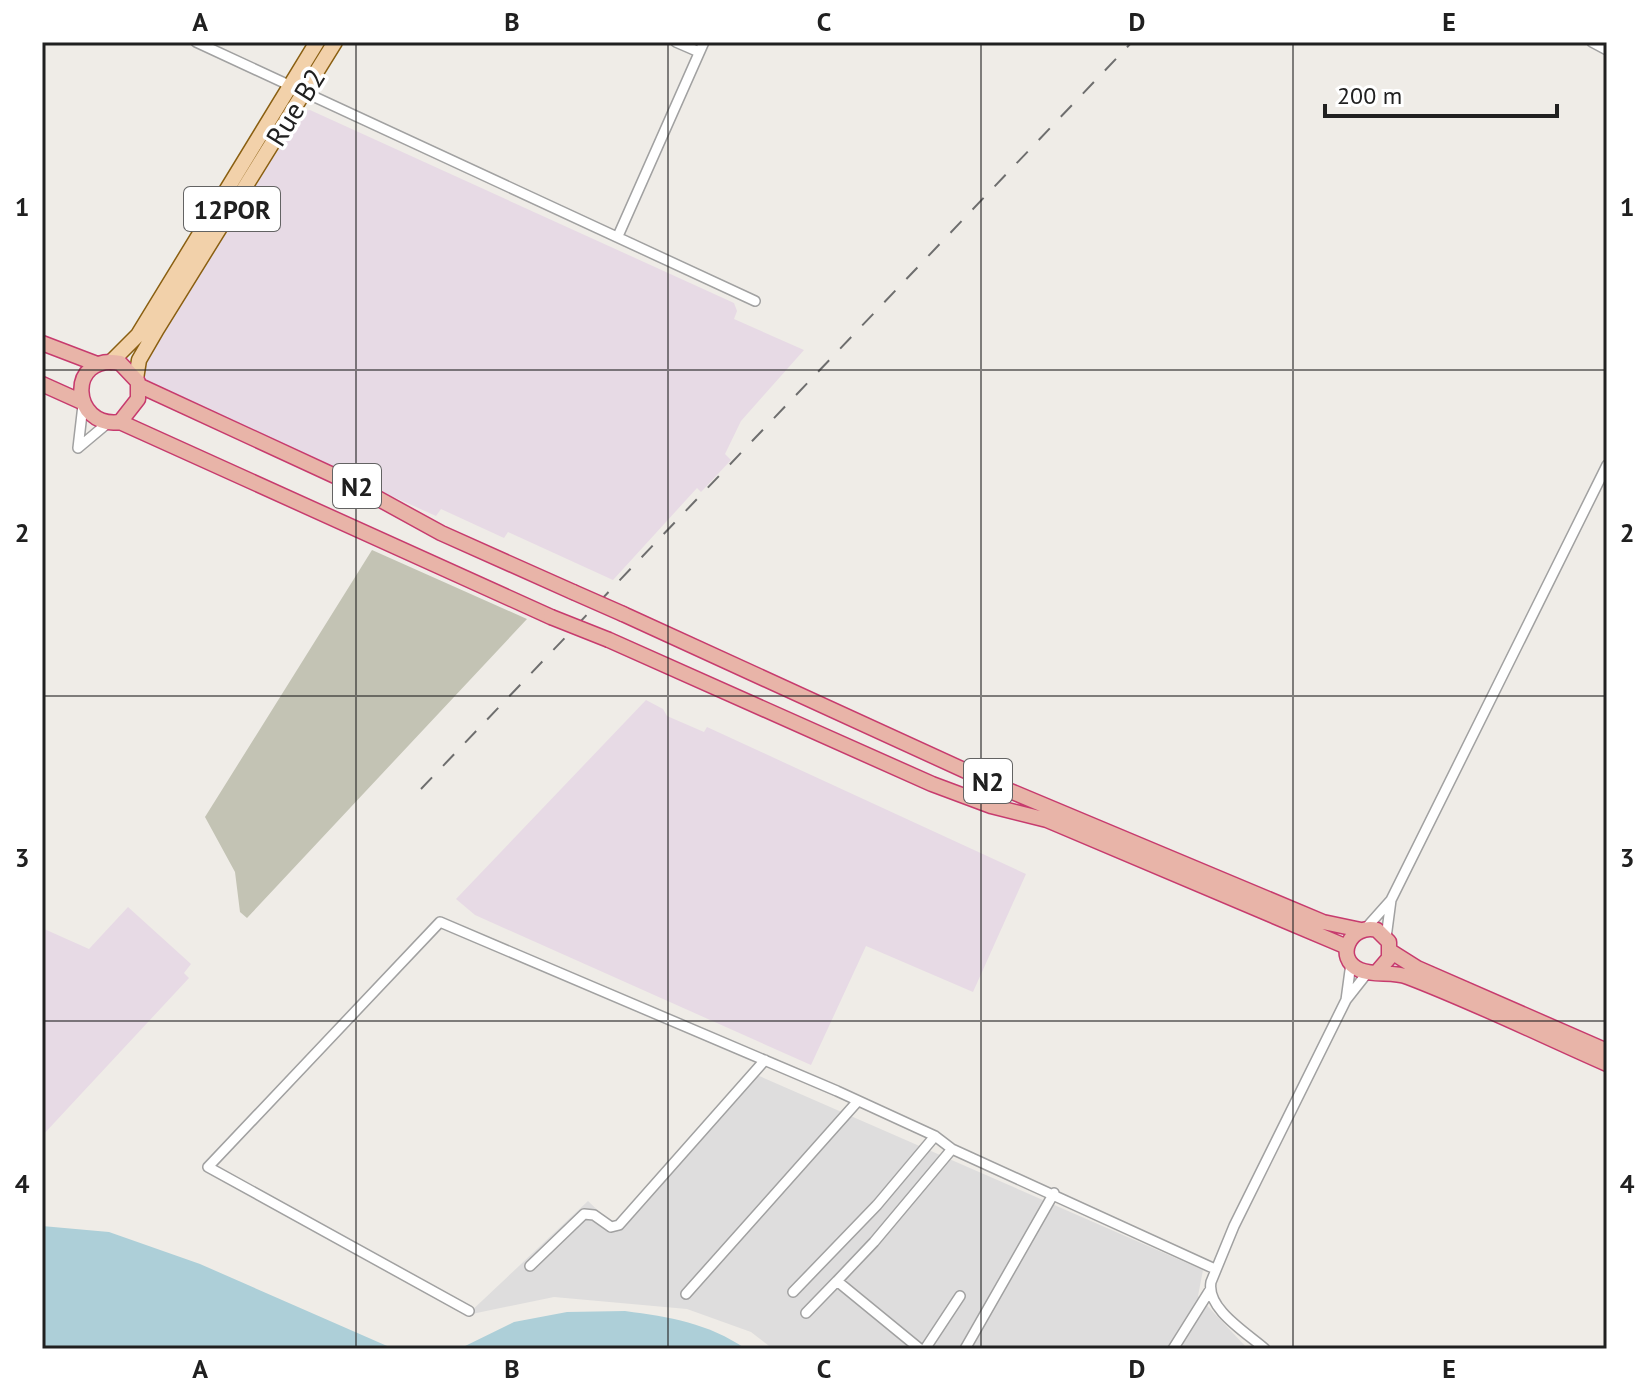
<svg xmlns="http://www.w3.org/2000/svg" width="1649" height="1391" viewBox="0 0 1649 1391" font-family="'PT Sans',sans-serif">
<rect width="100%" height="100%" fill="#efece7"/>
<path fill="#dedddd" d="M 757,1075 L 1203,1270 L 1198,1296 L 1248,1349 L 773,1349 L 751,1332 L 687,1309 L 554,1297 L 467,1315 L 588,1201 L 613,1225 Z"/>
<path fill="#e7dae5" d="M 310,110 L 734,303 L 737,311 L 734,319 L 804,350 L 741,421 L 725,454 L 731,460 L 701,492 L 697,488 L 613,580 L 508,532 L 504,538 L 441,509 L 436,516 L 145,385 L 142,367 L 302,111 Z
M 646,700 L 663,709 L 667,716 L 704,732 L 707,727 L 1026,874 L 973,992 L 866,946 L 811,1065 L 475,915 L 456,899 Z
M 128,907 L 191,964 L 184,973 L 189,978 L 42,1136 L 42,928 L 89,949 Z"/>
<path fill="#c3c3b4" d="M 372,550 L 527,619 L 247,918 L 240,912 L 235,872 L 205,817 Z"/>
<path fill="#adcfd8" d="M 42,1226 L 109,1232 L 200,1264 L 394,1349 L 42,1349 Z
M 625,1311 C 670,1317 708,1323 746,1349 L 459,1349 L 514,1322 L 567,1312 Z"/>
<g fill="none" stroke-linecap="round" stroke-linejoin="round">
<g stroke="#a1a1a1" stroke-width="12">
<path id="minor" d="M 196,42 L 755,301
M 676,42 L 699,52
M 1592,42 L 1607,50
M 618,236 L 704,42
M 78,448 L 83,405
M 78,448 L 109,422
M 1366,928 L 1391,900 L 1607,465
M 1386,938 L 1391,900
M 1346,1000 L 1351,963
M 530,1266 L 584,1214 L 594,1215 L 611,1227 L 619,1225 L 765,1060
M 837,1281 L 874,1242 L 952,1149
M 793,1292 L 877,1205 L 935,1136
M 686,1294 L 857,1102
M 469,1311 L 208,1167 L 440,922 L 837,1091 L 935,1136 L 952,1149 L 1215,1269
M 806,1313 L 837,1281 L 920,1349
M 925,1349 L 960,1296
M 965,1349 L 1054,1193
M 1173,1349 L 1210,1290
M 1265,1349 C 1247,1333 1206,1309 1211,1282 L 1234,1226 L 1346,1000 L 1368,972"/>
</g>
<g stroke="#8a5f11" stroke-width="17">
<path id="primary" d="M 111,362 L 138,335 L 317,42
M 136,379 L 139,360 L 157,329 L 335,42"/>
</g>
<g stroke="#c73b6e" stroke-width="17">
<path id="trunk" d="M 42,343 L 97,364
M 42,384 L 82,402
M 138,385 L 348,482 L 441,533 L 573,592
M 120,422 L 138,399 L 138,382 L 120,363 C 66,353 71,429 120,422 L 551,617
M 623,614 L 1003,788 L 1323,922 L 1361,930
M 609,640 L 932,784 L 991,806 L 1047,820 L 1347,947
M 1390,951 L 1417,968 L 1607,1051
M 1377,972 L 1389,958 L 1389,942 L 1377,930 C 1351,923 1333,958 1360,970 C 1374,976 1393,971 1408,977 C 1476,1003 1541,1035 1607,1064"/>
</g>
<use href="#minor" stroke="#fff" stroke-width="9"/>
<use href="#primary" stroke="#f2d1aa" stroke-width="14"/>
<use href="#trunk" stroke="#e8b4a8" stroke-width="14"/>
<path stroke="#6e6e6e" stroke-width="2" stroke-dasharray="16 16" stroke-linecap="butt" d="M 421,789 L 1132,42"/>
<g stroke="#c73b6e" stroke-width="17" stroke-linecap="butt">
<path id="trunk-bridge" d="M 573,592 L 623,614
M 551,617 L 609,640"/>
</g>
<use href="#trunk-bridge" stroke="#e8b4a8" stroke-width="14"/>
</g>
<path fill="none" stroke="#202020" stroke-width="2" stroke-opacity="0.55" d="M 356,42 L 356,1349M 668,42 L 668,1349M 981,42 L 981,1349M 1293,42 L 1293,1349M 42,370 L 1607,370M 42,696 L 1607,696M 42,1021 L 1607,1021"/>
<g text-anchor="middle" dominant-baseline="central" stroke-width="7" stroke-linejoin="round" paint-order="stroke">
<g fill="#fff" stroke="#636363" stroke-width="2">
<rect x="184" y="187" width="96" height="44" rx="6"/>
<rect x="333" y="464" width="48" height="44" rx="6"/>
<rect x="964" y="759" width="48" height="44" rx="6"/>
</g>
<g font-size="26" font-weight="bold" fill="#202020">
<text x="232" y="209">12POR</text>
<text x="357" y="486">N2</text>
<text x="988" y="781">N2</text>
</g>
<g font-size="28" fill="#202020" stroke="#fff">
<text transform="translate(295 107) rotate(-58)">Rue B2</text>
</g>
</g>
<rect width="1649" height="1391" fill="none" stroke="#ffffff" stroke-width="88"/>
<path d="M1325 104v12h232v-12" fill="none" stroke="#202020" stroke-width="4"/>
<text x="1337" y="104" font-size="24" fill="#202020" stroke="#ffffff" stroke-width="6" paint-order="stroke">200 m</text>
<rect x="44" y="44" width="1561" height="1303" fill="none" stroke="#202020" stroke-width="3"/>
<g font-size="26" text-anchor="middle" font-weight="bold" fill="#202020">
<text x="200" y="31">A</text>
<text x="512" y="31">B</text>
<text x="824" y="31">C</text>
<text x="1137" y="31">D</text>
<text x="1449" y="31">E</text>
<text x="22" y="216">1</text>
<text x="1627" y="216">1</text>
<text x="22" y="542">2</text>
<text x="1627" y="542">2</text>
<text x="22" y="867">3</text>
<text x="1627" y="867">3</text>
<text x="22" y="1193">4</text>
<text x="1627" y="1193">4</text>
<text x="200" y="1378">A</text>
<text x="512" y="1378">B</text>
<text x="824" y="1378">C</text>
<text x="1137" y="1378">D</text>
<text x="1449" y="1378">E</text>
</g>
</svg>
